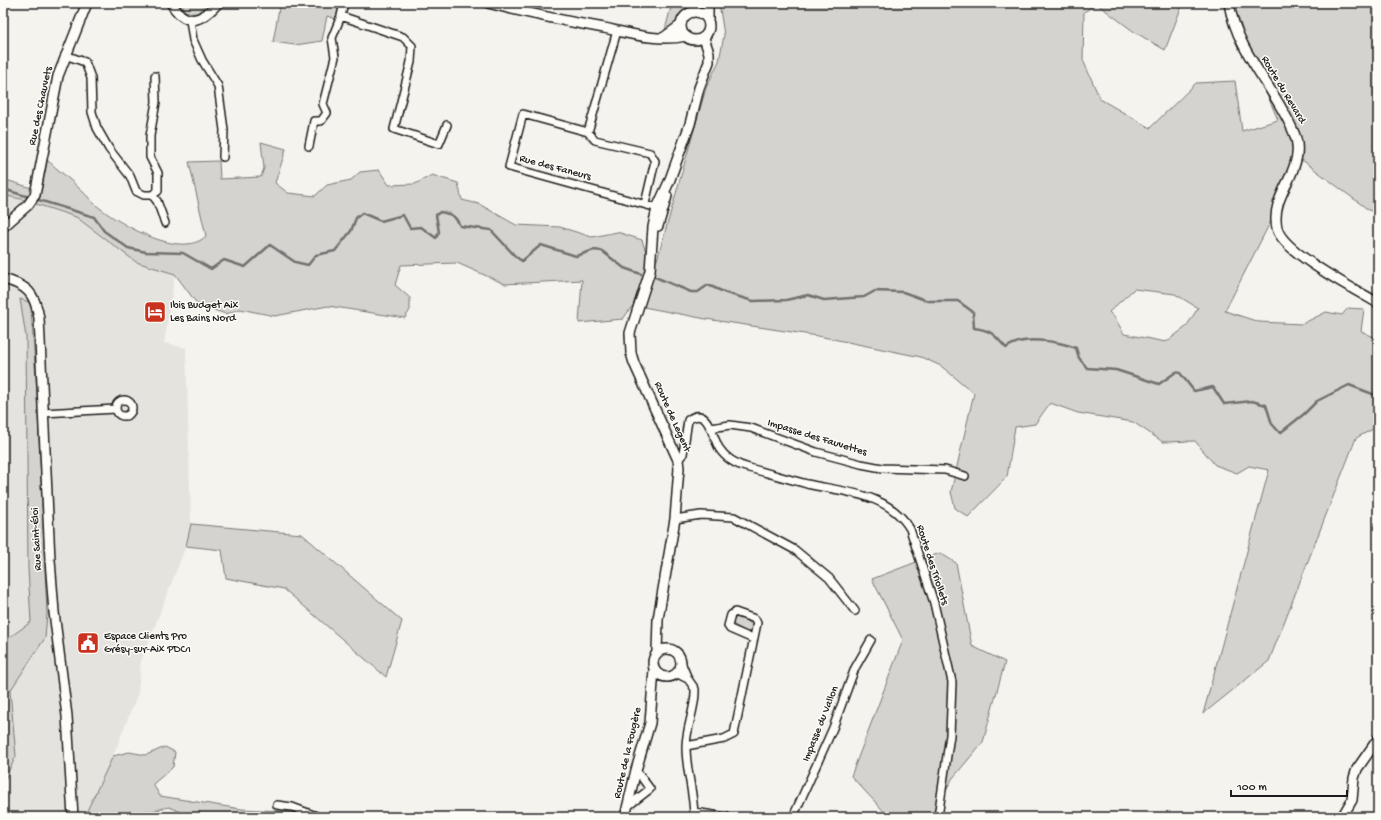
<svg xmlns="http://www.w3.org/2000/svg" width="1381" height="820" viewBox="0 0 1381 820" font-family="'Gochi Hand',sans-serif">
<rect width="100%" height="100%" fill="#f4f3ee"/>
<filter id="ink" filterUnits="userSpaceOnUse"><feTurbulence type="fractalNoise" baseFrequency=".025" numOctaves="2"/><feDisplacementMap in="SourceGraphic" scale="8" xChannelSelector="R" yChannelSelector="G"/><feConvolveMatrix kernelMatrix="1 2 1 2 8 2 1 2 1" color-interpolation-filters="sRGB"/></filter>
<g filter="url(#ink)">
<path fill="#e4e3de" d="M 3,195 L 21,199 L 76,217 L 136,262 L 175,274 L 164,343 L 186,348 L 191,524 L 186,546 L 141,661 L 138,693 L 113,756 L 84,817 L 65,814 L 65,817 L 3,817 Z"/>
<path fill="#d4d3cf" stroke="#787876" fill-rule="evenodd" d="M 179,3 L 208,3 L 196,14 L 185,11 Z
M 280,3 L 339,3 L 336,19 L 327,16 L 322,41 L 295,45 L 273,42 Z
M 672,3 L 695,3 C 692,9 687,10 683,14 C 674,22 677,24 665,30 Z
M 719,3 L 1183,3 L 1165,50 L 1133,31 L 1097,4 L 1084,12 L 1083,60 L 1100,99 L 1150,128 L 1196,83 L 1235,81 L 1242,131 L 1278,120 L 1228,3 L 1378,3 L 1378,206 L 1370,211 L 1302,160 L 1225,311 L 1259,322 L 1302,324 L 1326,312 L 1342,315 L 1348,308 L 1364,309 L 1361,331 L 1378,339 L 1378,432 L 1373,429 L 1356,438 L 1269,661 L 1203,714 L 1269,470 L 1249,466 L 1237,473 L 1215,465 L 1195,441 L 1163,442 L 1133,422 L 1078,413 L 1050,403 L 1035,424 L 1015,427 L 1007,477 L 968,517 L 955,508 L 951,492 L 974,393 L 941,366 L 921,357 L 818,336 L 706,319 L 633,305 L 623,319 L 579,323 L 582,280 L 505,284 L 457,263 L 401,265 L 395,285 L 410,298 L 410,310 L 405,318 L 328,306 L 275,316 L 240,309 L 226,314 L 198,305 L 175,274 L 136,262 L 76,217 L 21,199 L 3,195 L 3,179 L 41,191 L 47,160 C 58,170 70,179 81,190 C 88,196 93,204 101,209 C 122,225 182,260 206,236 L 189,162 L 219,161 L 220,179 L 261,177 L 264,168 L 261,142 L 286,149 L 275,183 L 288,193 L 315,196 L 327,185 L 351,180 L 360,172 L 379,170 L 389,185 L 415,184 L 432,175 L 458,183 L 462,200 L 479,204 L 516,225 L 560,227 L 592,237 L 617,232 L 642,240 L 648,258 L 657,260 L 706,88 L 719,61 L 724,35 ZM 1134,289 L 1175,294 L 1198,308 L 1186,327 L 1166,342 L 1124,334 L 1115,318 L 1109,312 Z
M 20,299 L 29,302 L 31,309 L 37,393 L 47,614 L 45,638 L 10,691 L 16,756 L 3,783 L 3,642 L 31,622 L 28,568 L 26,337 Z
M 191,524 L 302,534 L 402,621 L 386,677 L 284,589 L 226,578 L 222,550 L 186,546 Z
M 940,553 L 956,563 L 972,646 L 1005,662 L 983,742 L 952,779 L 933,817 L 889,817 L 851,776 L 903,640 L 872,579 Z
M 738,616 L 752,624 L 751,631 L 747,632 L 734,625 L 733,621 Z
M 165,747 L 175,752 L 173,767 L 153,784 L 160,796 L 241,809 L 303,812 L 305,817 L 192,817 L 169,807 L 152,811 L 129,812 L 126,817 L 84,817 L 113,756 L 129,752 L 146,755 Z"/>
<g fill="none" stroke-linecap="round" stroke-linejoin="round">
<path stroke="#72716f" stroke-width="2.5" d="M 3,189 L 94,217 L 104,231 L 128,248 L 146,252 L 183,253 L 211,269 L 224,260 L 245,267 L 270,245 L 295,262 L 308,265 L 316,255 L 335,251 L 351,231 L 356,218 L 362,213 L 381,221 L 403,215 L 410,228 L 421,227 L 436,238 L 439,232 L 436,215 L 440,212 C 451,214 455,215 460,226 L 491,230 L 516,257 L 522,261 L 541,245 L 576,256 L 594,250 L 602,251 L 624,268 L 641,274
M 655,277 L 691,292 L 698,292 L 708,285 L 726,293 L 753,301 L 786,300 L 808,295 L 824,300 L 864,297 L 875,291 L 903,292 L 928,301 L 958,301 L 973,312 L 974,328 C 991,330 995,335 1006,348 C 1022,335 1058,341 1076,348 L 1079,358 L 1087,368 L 1116,370 L 1159,384 L 1176,372 L 1180,373 L 1194,391 L 1213,387 L 1224,404 L 1252,401 L 1266,405 L 1272,424 L 1280,433 L 1304,414 L 1317,401 L 1349,385 L 1378,396"/>
<g stroke="#1c1c1c" stroke-width="10">
<path id="street" d="M 341,16 L 403,37 L 412,46 L 411,62 L 394,129 L 439,144 L 447,125
M 190,20 L 193,40 L 202,60 L 218,86 L 224,130 L 223,157
M 617,31 L 588,132 L 523,114 L 509,167 L 661,209
M 65,55 L 85,62 L 91,78 L 92,112 L 97,128 L 109,149 L 130,176 L 136,191 L 144,195 L 152,195 L 158,191 L 158,173 L 150,157 L 150,136 L 156,102 L 155,76
M 588,132 L 595,140 L 650,153 L 655,161 L 645,204
M 309,146 L 314,121 L 321,121 L 327,113 L 323,104 L 335,57 L 332,38 L 341,16 L 344,3
M 152,195 L 157,201 L 165,223
M116 408a8 8 0 1 1 16 0a8 8 0 1 1-16 0Z
M 43,413 L 116,409
M 711,428 L 730,425 L 751,428 L 816,452 L 861,464 L 882,468 L 945,470 L 965,476
M 678,460 L 683,454 L 688,420 C 708,405 712,436 719,448 C 726,459 737,465 749,468 C 768,473 788,479 807,484 C 844,492 889,493 910,529 L 934,603 L 952,682 L 950,735 L 938,817
M 675,519 L 701,515 L 734,517 L 795,550 L 829,578 L 855,611
M 681,662 L 688,679
M 676,673 L 688,679 L 695,689 C 696,708 686,727 686,747 C 686,771 694,793 694,817
M 686,746 L 724,739 L 734,734 L 757,623 L 755,619 L 735,612 L 731,615 L 728,626 L 730,629 L 753,639
M 277,805 L 292,807 L 319,817
M 628,806 L 650,789 L 636,770
M 694,812 L 727,817
M 793,817 L 833,728 L 855,668 L 871,640"/>
</g>
<g stroke="#1c1c1c" stroke-width="12">
<path id="secondary" d="M 171,3 C 186,28 201,22 218,3
M 488,3 C 526,13 565,21 604,28 C 631,34 659,42 686,36
M 708,3 L 708,20
M 1229,3 C 1237,53 1275,87 1294,133 C 1301,149 1296,164 1289,179 C 1281,195 1273,210 1277,228 C 1282,252 1356,290 1378,303
M681 26a14 14 0 1 1 28 0a14 14 0 1 1-28 0Z
M 663,38 L 681,25
M 658,226 L 667,196
M 3,227 L 28,205 L 35,195 L 58,76 L 87,3
M 3,279 C 27,285 35,293 39,318 L 50,560 L 54,612 L 67,716 L 73,817
M653 663a14 14 0 1 1 28 0a14 14 0 1 1-28 0Z
M 657,652 L 658,619 L 675,519 L 679,468 L 678,460 L 634,363 L 631,353 L 630,333 L 650,271 L 653,227 L 657,208 L 669,182 L 690,124 L 699,88 L 709,62 L 709,53 L 704,38
M 625,817 L 636,770 L 650,723 L 654,669
M 1342,817 L 1352,800 L 1354,778 L 1357,769 L 1378,739"/>
</g>
<use href="#street" stroke="#fdfcf7" stroke-width="7"/>
<use href="#secondary" stroke="#fdfcf7" stroke-width="9"/>
</g>
</g>
<defs>
<g id="hotel-square" transform="scale(1.15)"><rect x="-9" y="-9" width="18" height="18" rx="4" fill="#c8321e" stroke="#fdfcf7"/><path d="M-6-4.5h1.5V1H6V5H4.5V3h-9V5H-6ZM-4 0a1.8 1.8 0 1 1 3.6 0ZM.5 0V-2.5h3Q6-2.5 6 0Z" fill="#fff"/></g>
<g id="civic-square" transform="scale(1.15)"><rect x="-9" y="-9" width="18" height="18" rx="4" fill="#c8321e" stroke="#fdfcf7"/><path d="M-.6-6.5H3V-4.5H.6V-3L4-1V1h2V6H-6V1h2V-1L-.6-3ZM-1.2 2.5V6h2.4V2.5Z" fill="#fff"/></g>
</defs>
<g fill-rule="evenodd">
<use href="#hotel-square" x="155" y="312"/>
<use href="#civic-square" x="88" y="643"/>
</g>
<g text-anchor="middle" dominant-baseline="central" stroke-width="3" stroke-linejoin="round" paint-order="stroke">
<g font-size="11" fill="#1c1c1c" stroke="#fdfcf7">
<text transform="translate(1283 90) rotate(59)">Route du Revard</text>
<text transform="translate(41 106) rotate(-78)">Rue des Chauvets</text>
<text transform="translate(555 168) rotate(15)">Rue des Faneurs</text>
<text transform="translate(672 417) rotate(66)">Route de Legent</text>
<text transform="translate(817 438) rotate(17)">Impasse des Fauvettes</text>
<text transform="translate(37 539) rotate(-93)">Rue Saint-Éloi</text>
<text transform="translate(932 565) rotate(72)">Route des Triollets</text>
<text transform="translate(821 724) rotate(-68)">Impasse du Vallon</text>
<text transform="translate(628 753) rotate(-77)">Route de la Fougère</text>
</g>
<g font-size="11" fill="#1c1c1c" stroke="#fdfcf7" text-anchor="start">
<text x="170" y="306">Ibis Budget Aix<tspan x="170" dy="13">Les Bains Nord</tspan></text>
<text x="104" y="637">Espace Clients Pro<tspan x="104" dy="13">Grésy-sur-Aix PDC1</tspan></text>
</g>
</g>
<rect width="1381" height="820" fill="none" stroke="#fdfcf7" stroke-width="16"/>
<rect x="8" y="8" width="1365" height="804" fill="none" stroke="#1c1c1c" stroke-width="1.5" filter="url(#ink)"/>
<path d="M1231 790v6h116v-6" fill="none" stroke="#1c1c1c" stroke-width="2"/>
<text x="1237" y="790" font-size="12" fill="#1c1c1c" stroke="#fdfcf7" stroke-width="3" paint-order="stroke">100 m</text>
</svg>
